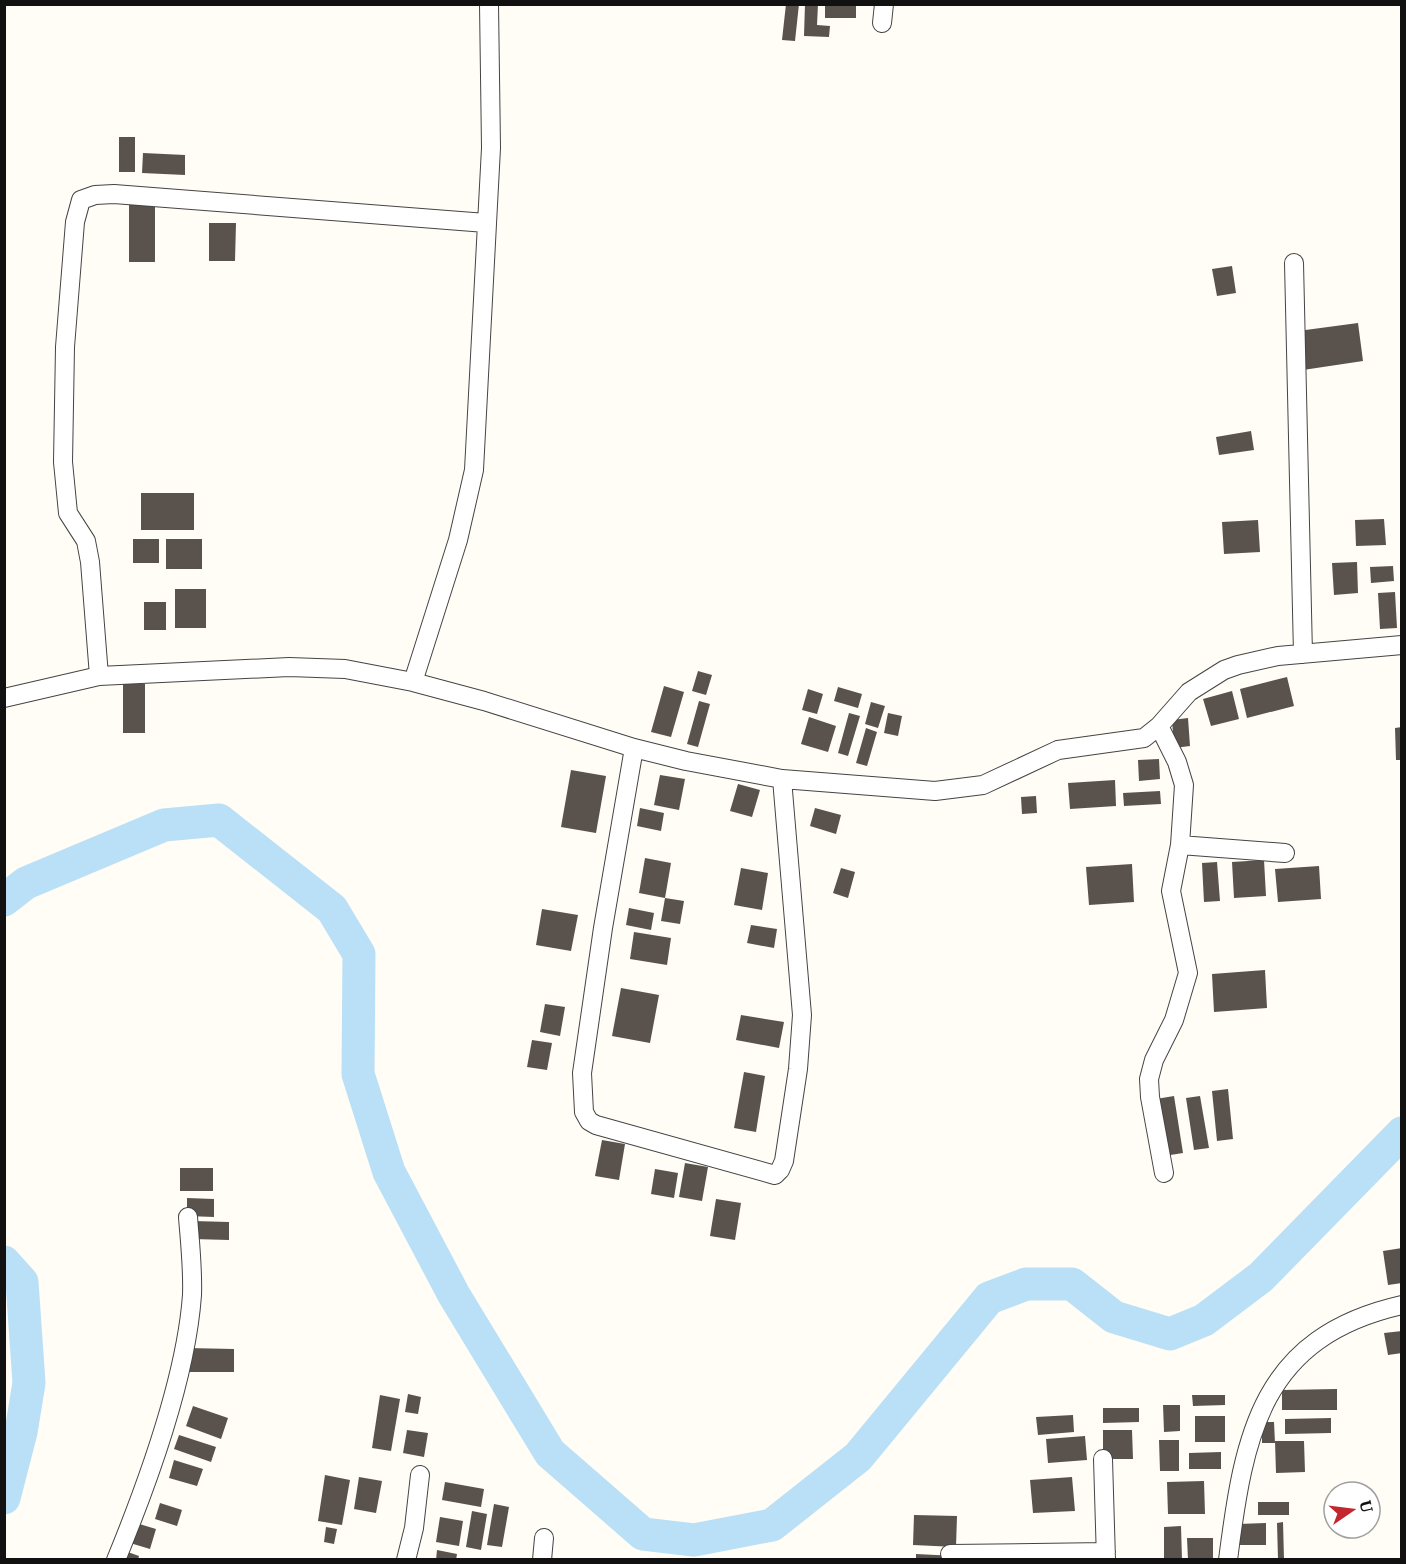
<svg xmlns="http://www.w3.org/2000/svg" width="1406" height="1564" viewBox="0 0 1406 1564" font-family="'IBM Plex Serif',serif">
<rect width="100%" height="100%" fill="#fffdf5"/>
<g fill="none" stroke-linecap="round" stroke-linejoin="round">
<path stroke="#b9e0f7" stroke-width="33" d="M 4,900 L 26,883 L 164,825 L 219,820 L 332,909 L 359,954 L 358,1074 L 389,1172 L 454,1295 L 550,1453 L 643,1534 L 694,1540 L 772,1525 L 858,1457 L 989,1298 L 1026,1284 L 1072,1284 L 1114,1317 L 1170,1334 L 1204,1320 L 1261,1277 L 1402,1133
M 4,1262 L 22,1282 L 29,1383 L 21,1432 L 4,1498"/>
</g>
<path fill="#5a524d" d="M 786,4 L 799,4 L 795,41 L 782,40 Z
M 805,4 L 818,4 L 817,25 L 830,26 L 829,37 L 804,36 Z
M 825,4 L 856,4 L 856,18 L 825,18 Z
M 119,137 L 135,137 L 135,172 L 119,172 Z
M 143,153 L 185,155 L 185,175 L 142,173 Z
M 129,205 L 155,205 L 155,262 L 129,262 Z
M 209,223 L 236,223 L 235,261 L 209,261 Z
M 1232,266 L 1236,293 L 1217,296 L 1212,269 Z
M 1358,323 L 1363,361 L 1303,370 L 1298,331 Z
M 1251,431 L 1254,450 L 1219,455 L 1216,437 Z
M 141,493 L 194,493 L 194,530 L 141,530 Z
M 1384,519 L 1386,545 L 1356,546 L 1355,520 Z
M 1258,520 L 1260,552 L 1224,554 L 1222,522 Z
M 133,539 L 159,539 L 159,563 L 133,563 Z
M 166,539 L 202,539 L 202,569 L 166,569 Z
M 1357,562 L 1358,593 L 1334,595 L 1332,563 Z
M 1393,566 L 1394,581 L 1371,583 L 1370,567 Z
M 175,589 L 206,589 L 206,628 L 175,628 Z
M 1395,592 L 1397,628 L 1380,629 L 1378,593 Z
M 144,602 L 166,602 L 166,630 L 144,630 Z
M 698,671 L 712,675 L 706,695 L 692,691 Z
M 1287,677 L 1294,706 L 1247,718 L 1240,689 Z
M 123,684 L 145,684 L 145,733 L 123,733 Z
M 664,686 L 684,692 L 671,737 L 651,732 Z
M 838,687 L 862,694 L 858,708 L 834,701 Z
M 808,689 L 823,694 L 817,714 L 802,710 Z
M 1232,691 L 1239,719 L 1211,726 L 1203,699 Z
M 699,701 L 710,704 L 698,747 L 687,744 Z
M 871,702 L 885,706 L 878,728 L 865,724 Z
M 849,713 L 860,716 L 848,756 L 838,753 Z
M 888,713 L 902,716 L 898,736 L 884,733 Z
M 809,717 L 836,726 L 828,752 L 801,744 Z
M 1188,718 L 1190,746 L 1174,748 L 1172,720 Z
M 1402,727 L 1402,760 L 1396,760 L 1395,728 Z
M 866,728 L 877,732 L 867,766 L 856,763 Z
M 1159,759 L 1160,779 L 1139,781 L 1138,760 Z
M 571,770 L 606,776 L 596,833 L 561,827 Z
M 660,775 L 685,779 L 679,810 L 654,805 Z
M 1115,780 L 1116,806 L 1070,809 L 1068,783 Z
M 738,784 L 760,790 L 752,817 L 730,811 Z
M 1160,791 L 1161,804 L 1124,806 L 1123,793 Z
M 1036,796 L 1037,813 L 1022,814 L 1021,797 Z
M 640,808 L 664,813 L 661,831 L 637,826 Z
M 815,808 L 841,815 L 836,834 L 810,826 Z
M 645,858 L 671,863 L 665,898 L 639,893 Z
M 1264,860 L 1266,896 L 1234,898 L 1232,862 Z
M 1217,862 L 1220,901 L 1204,902 L 1202,863 Z
M 1132,864 L 1134,902 L 1089,905 L 1086,867 Z
M 1319,866 L 1321,899 L 1278,902 L 1275,869 Z
M 741,868 L 768,873 L 762,910 L 734,905 Z
M 841,868 L 855,872 L 848,898 L 833,893 Z
M 665,898 L 684,901 L 680,924 L 661,921 Z
M 629,908 L 654,913 L 651,930 L 626,925 Z
M 542,909 L 578,915 L 571,951 L 536,945 Z
M 751,925 L 777,929 L 774,948 L 747,943 Z
M 634,932 L 671,938 L 667,965 L 630,959 Z
M 1265,970 L 1267,1008 L 1214,1012 L 1212,974 Z
M 621,988 L 659,995 L 650,1043 L 612,1036 Z
M 545,1004 L 565,1007 L 560,1036 L 540,1032 Z
M 741,1015 L 784,1022 L 779,1048 L 736,1040 Z
M 532,1040 L 552,1043 L 547,1070 L 527,1067 Z
M 744,1072 L 765,1076 L 756,1132 L 734,1128 Z
M 1228,1089 L 1233,1139 L 1217,1141 L 1212,1091 Z
M 1174,1096 L 1183,1153 L 1164,1156 L 1156,1099 Z
M 1200,1096 L 1209,1148 L 1194,1150 L 1186,1098 Z
M 602,1140 L 625,1144 L 619,1180 L 595,1176 Z
M 685,1163 L 708,1167 L 702,1201 L 679,1197 Z
M 180,1168 L 213,1168 L 213,1191 L 180,1191 Z
M 655,1169 L 678,1173 L 674,1198 L 651,1194 Z
M 187,1198 L 214,1199 L 214,1217 L 187,1216 Z
M 716,1199 L 741,1203 L 735,1240 L 710,1236 Z
M 193,1221 L 229,1222 L 229,1240 L 193,1239 Z
M 1402,1248 L 1402,1283 L 1388,1285 L 1383,1251 Z
M 1402,1331 L 1402,1353 L 1388,1355 L 1384,1333 Z
M 187,1348 L 234,1349 L 234,1372 L 187,1372 Z
M 1337,1389 L 1337,1410 L 1282,1410 L 1282,1390 Z
M 408,1394 L 421,1397 L 418,1414 L 405,1412 Z
M 380,1395 L 400,1399 L 391,1451 L 372,1448 Z
M 1192,1395 L 1225,1395 L 1225,1405 L 1193,1406 Z
M 1163,1405 L 1180,1405 L 1180,1431 L 1164,1432 Z
M 193,1406 L 228,1418 L 221,1439 L 186,1426 Z
M 1103,1408 L 1139,1408 L 1139,1422 L 1103,1423 Z
M 1073,1415 L 1074,1432 L 1038,1435 L 1036,1417 Z
M 1195,1416 L 1225,1416 L 1225,1442 L 1195,1442 Z
M 1331,1418 L 1331,1433 L 1285,1434 L 1285,1419 Z
M 1262,1422 L 1274,1422 L 1275,1443 L 1262,1443 Z
M 407,1430 L 428,1433 L 424,1457 L 403,1453 Z
M 1103,1430 L 1132,1430 L 1133,1459 L 1103,1459 Z
M 179,1435 L 216,1447 L 211,1462 L 174,1449 Z
M 1085,1436 L 1087,1460 L 1048,1463 L 1046,1439 Z
M 1159,1440 L 1179,1440 L 1179,1471 L 1160,1471 Z
M 1275,1441 L 1304,1441 L 1305,1472 L 1276,1473 Z
M 1221,1452 L 1221,1469 L 1189,1469 L 1189,1453 Z
M 174,1460 L 203,1469 L 197,1486 L 169,1478 Z
M 325,1475 L 350,1480 L 342,1525 L 318,1521 Z
M 359,1477 L 382,1481 L 376,1513 L 354,1509 Z
M 1072,1477 L 1075,1511 L 1033,1513 L 1030,1480 Z
M 1204,1481 L 1205,1514 L 1168,1514 L 1167,1482 Z
M 445,1482 L 484,1489 L 481,1507 L 442,1500 Z
M 1258,1502 L 1289,1502 L 1289,1515 L 1258,1515 Z
M 160,1503 L 182,1510 L 177,1526 L 155,1519 Z
M 494,1504 L 509,1507 L 502,1547 L 487,1545 Z
M 472,1511 L 487,1514 L 481,1550 L 466,1547 Z
M 914,1515 L 957,1516 L 956,1547 L 913,1545 Z
M 440,1517 L 463,1521 L 459,1546 L 436,1542 Z
M 1283,1522 L 1284,1559 L 1278,1559 L 1277,1523 Z
M 136,1523 L 156,1529 L 150,1549 L 130,1543 Z
M 1266,1523 L 1266,1545 L 1238,1545 L 1238,1524 Z
M 1181,1526 L 1182,1560 L 1164,1560 L 1164,1527 Z
M 326,1527 L 337,1529 L 334,1544 L 324,1542 Z
M 1187,1538 L 1213,1538 L 1213,1560 L 1188,1560 Z
M 437,1550 L 457,1554 L 456,1560 L 436,1560 Z
M 125,1551 L 139,1556 L 138,1560 L 122,1560 Z
M 916,1554 L 956,1556 L 956,1560 L 916,1560 Z"/>
<g fill="none" stroke-linecap="round" stroke-linejoin="round">
<g stroke="#444" stroke-width="20">
<path id="minor" d="M 882,23 L 884,4
M 1294,263 L 1303,654
M 99,676 L 90,562 L 86,541 L 68,513 L 63,462 L 65,347 L 75,222 L 81,200 L 95,195 L 114,194 L 486,223
M 413,682 L 458,540 L 474,470 L 491,148 L 489,4
M 4,698 L 99,676 L 289,667 L 345,669 L 413,682 L 484,701 L 634,748 L 686,761 L 782,779 L 935,791 L 983,785 L 1058,750 L 1144,738 L 1159,726 L 1189,692 L 1224,670 L 1238,665 L 1278,656 L 1402,645
M 1159,726 L 1177,762 L 1184,785 L 1180,845 L 1171,891 L 1188,973 L 1174,1020 L 1154,1060 L 1149,1079 L 1150,1097 L 1164,1173
M 634,748 L 603,928 L 582,1073 L 584,1112 L 589,1121 L 596,1125 L 775,1175 L 780,1170 L 784,1161 L 798,1069 L 802,1015 L 782,779
M 1180,845 L 1285,853
M 1103,1459 L 1106,1560
M 950,1554 L 1106,1552
M 116,1560 C 148,1482 186,1379 192,1295 C 193,1269 190,1243 188,1217
M 406,1560 L 414,1528 L 420,1475
M 542,1560 L 544,1538
M 1228,1560 C 1244,1434 1261,1337 1402,1305"/>
</g>
<use href="#minor" stroke="#fff" stroke-width="18"/>
</g>
<rect width="1406" height="1564" fill="none" stroke="#111111" stroke-width="12"/>
<g transform="translate(1352 1510) rotate(76)"><circle r="28" fill="#ffffff" stroke="#a0a0a0" stroke-width="1.5"/>
<path d="M0-4.5L10 22L0 15L-10 22Z" fill="#c4262e"/>
<text y="-9" font-size="16" font-weight="bold" text-anchor="middle" fill="#111111">U</text>
</g>
</svg>
